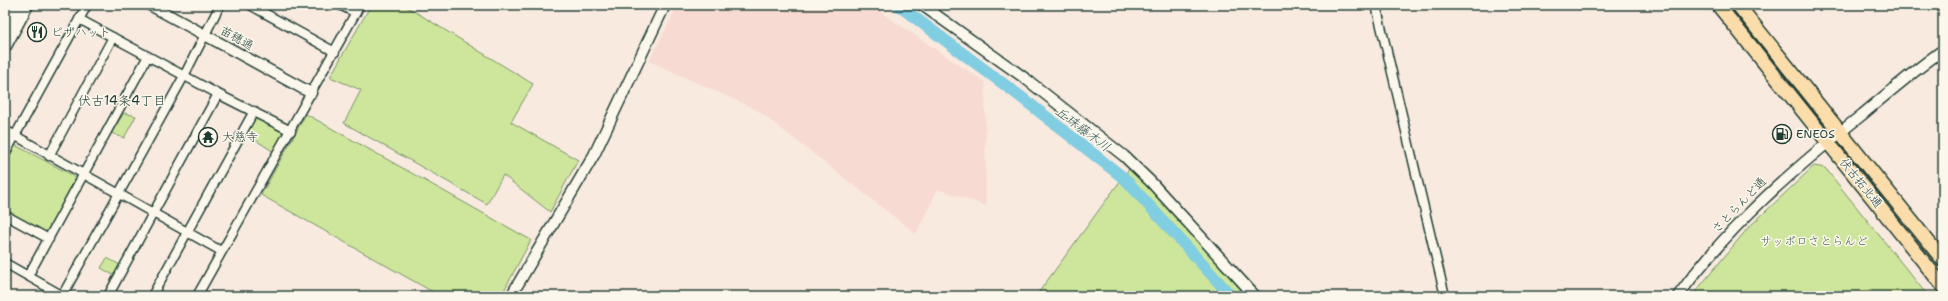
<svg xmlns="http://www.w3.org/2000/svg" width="1948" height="301" viewBox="0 0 1948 301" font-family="'Shantell Sans','Klee One',sans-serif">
<rect width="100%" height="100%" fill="#f9eae0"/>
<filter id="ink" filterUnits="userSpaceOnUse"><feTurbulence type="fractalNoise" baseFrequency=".025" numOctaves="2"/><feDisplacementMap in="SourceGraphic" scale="8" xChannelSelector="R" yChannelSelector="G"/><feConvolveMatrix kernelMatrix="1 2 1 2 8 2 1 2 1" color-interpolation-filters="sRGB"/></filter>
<g filter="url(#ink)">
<path fill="#f7dbd2" d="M 678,5 L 870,5 L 985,82 L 986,206 L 938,189 L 916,234 L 757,110 L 649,61 Z"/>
<path fill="#cee69c" stroke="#769268" d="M 371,5 L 404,5 L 533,84 L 511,122 L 578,160 L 550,212 L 503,175 L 487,204 L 344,123 L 361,90 L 330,77 Z
M 124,113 L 136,116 L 124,138 L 111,133 Z
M 306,114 L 531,240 L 501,296 L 440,296 L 261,195 Z
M 255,118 L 286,132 L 274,152 L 246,134 Z
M 15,145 L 74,176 L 76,180 L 47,232 L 44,233 L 5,210 L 5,164 Z
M 1814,166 L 1825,168 L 1928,296 L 1692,296 L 1748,228 Z
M 1129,169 L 1133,170 L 1249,296 L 1036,296 Z
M 107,258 L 120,265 L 115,276 L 101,268 Z"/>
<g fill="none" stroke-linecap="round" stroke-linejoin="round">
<path stroke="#81cde1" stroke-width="12" d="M 898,5 L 1021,97 L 1125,179 L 1231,296"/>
<g stroke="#1f3d34" stroke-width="11">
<path id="minor" d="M 250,5 L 335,52
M 340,5 L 356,13
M 1376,5 L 1445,296
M 79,19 L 218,94 L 291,131
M 5,130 L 221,251
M 5,154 L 87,5
M 49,156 L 113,37
M 5,215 L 49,239
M 5,263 L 63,296
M 28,276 L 148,56
M 62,296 L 184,76 L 220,5
M 108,296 L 218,94
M 152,296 L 254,111
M 197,296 L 360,5"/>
</g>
<g stroke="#1f3d34" stroke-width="13">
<path id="tertiary" d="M 150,5 L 311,93
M 922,5 L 1026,79 L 1124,156 L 1151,182 L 1255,296
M 511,296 L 594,155 L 665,5
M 1678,296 C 1730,224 1794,169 1863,114 C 1889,92 1915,70 1943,50"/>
</g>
<g stroke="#1f3d34" stroke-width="15">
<path id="secondary" d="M 5,27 L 17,5
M 5,46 L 27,5"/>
</g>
<g stroke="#1f3d34" stroke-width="16">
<path id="primary" d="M 1718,5 L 1943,286
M 1738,5 L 1943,260"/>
</g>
<use href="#minor" stroke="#fbf7ec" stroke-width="8"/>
<use href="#tertiary" stroke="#fbf7ec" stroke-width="10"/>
<use href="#secondary" stroke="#fbf7ec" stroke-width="12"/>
<use href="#primary" stroke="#fbddab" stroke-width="13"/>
</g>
</g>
<defs>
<g id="restaurant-ring" transform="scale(1)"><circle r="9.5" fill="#fbf7ec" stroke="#1f3d34" stroke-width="1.5"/><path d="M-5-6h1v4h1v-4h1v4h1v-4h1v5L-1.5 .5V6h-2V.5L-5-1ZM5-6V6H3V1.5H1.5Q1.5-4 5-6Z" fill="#1f3d34"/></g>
<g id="fuel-ring" transform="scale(1)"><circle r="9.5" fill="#fbf7ec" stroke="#1f3d34" stroke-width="1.5"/><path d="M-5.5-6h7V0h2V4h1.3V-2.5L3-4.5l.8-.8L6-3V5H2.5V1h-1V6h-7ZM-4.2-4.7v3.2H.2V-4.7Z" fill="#1f3d34"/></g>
<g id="temple-ring" transform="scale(1)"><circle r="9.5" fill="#fbf7ec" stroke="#1f3d34" stroke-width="1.5"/><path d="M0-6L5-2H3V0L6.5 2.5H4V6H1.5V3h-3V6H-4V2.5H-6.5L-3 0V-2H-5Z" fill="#1f3d34"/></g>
</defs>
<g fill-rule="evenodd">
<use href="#restaurant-ring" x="37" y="32"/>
<use href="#fuel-ring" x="1782" y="134"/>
<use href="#temple-ring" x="208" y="137"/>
</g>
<g text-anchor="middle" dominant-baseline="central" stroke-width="3" stroke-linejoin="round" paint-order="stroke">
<g font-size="12" fill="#1f3d34" stroke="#fbf7ec" text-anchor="start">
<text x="51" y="32">ピザハット</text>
<text x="1796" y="134">ENEOS</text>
<text x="222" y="137">大慈寺</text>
</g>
<g font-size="12" fill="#1f3d34" stroke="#fbf7ec">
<text transform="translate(237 38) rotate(29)">苗穂通</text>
<text transform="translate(1861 183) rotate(51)">伏古拓北通</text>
<text transform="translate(1739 205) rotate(-46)">さとらんど通</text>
</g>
<g font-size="12" fill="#425f49" stroke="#fbf7ec">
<text x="1814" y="241">サッポロさとらんど</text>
</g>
<g font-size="13" fill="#1f3d34" stroke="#fbf7ec">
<text x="122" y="100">伏古14条4丁目</text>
</g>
<g font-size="13" font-style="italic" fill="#335a57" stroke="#fbf7ec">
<text transform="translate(1083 129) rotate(37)">丘珠藤木川</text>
</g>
</g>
<rect width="1948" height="301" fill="none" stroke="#fbf7ec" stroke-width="20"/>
<rect x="10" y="10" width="1928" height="281" fill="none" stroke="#1f3d34" stroke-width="1.5" filter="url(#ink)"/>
</svg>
